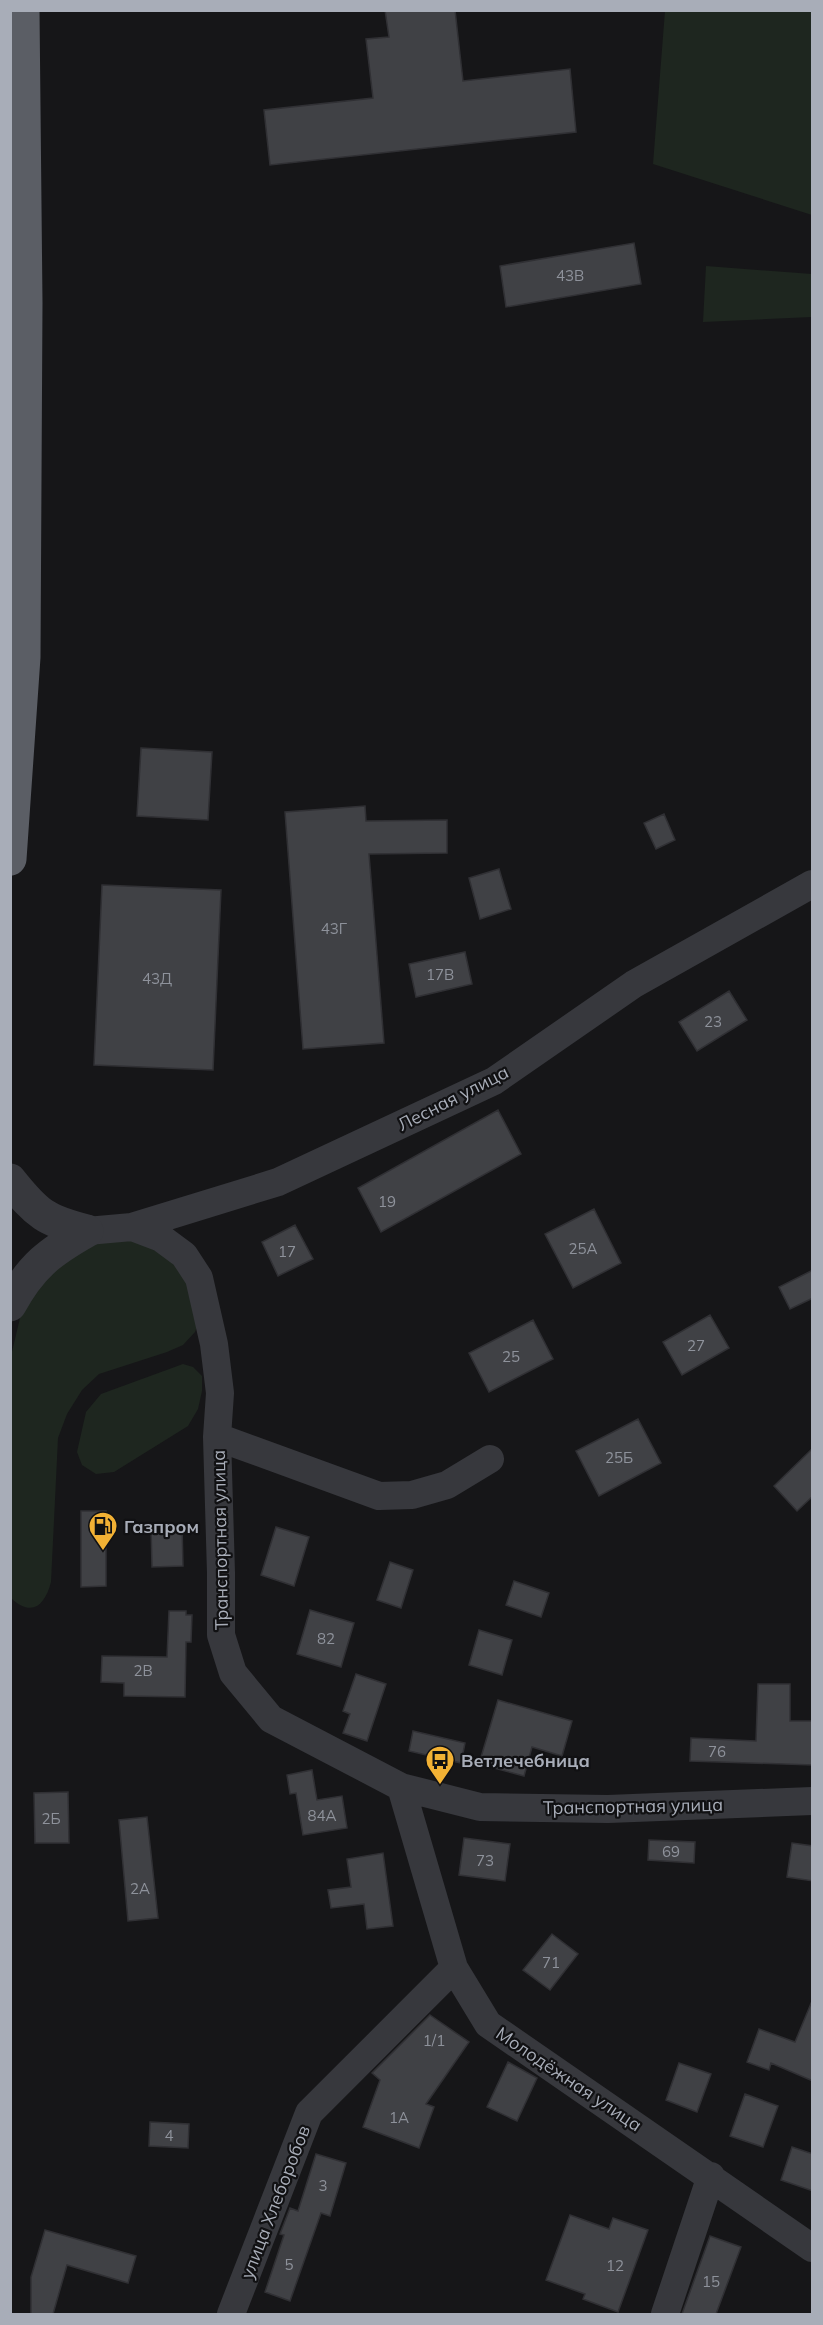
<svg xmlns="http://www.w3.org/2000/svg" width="823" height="2325" viewBox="0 0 823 2325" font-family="Mulish,sans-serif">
<rect width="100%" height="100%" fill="#161618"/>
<path fill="#1e261f" d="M 665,11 L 812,11 L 812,215 L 653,164 Z
M 706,266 L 812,274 L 812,317 L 703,322 Z
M 127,1239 L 145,1245 L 165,1256 L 187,1277 L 201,1314 L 195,1332 L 183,1345 L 167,1352 L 99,1374 L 82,1390 L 67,1414 L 58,1438 L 51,1582 C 45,1605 32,1618 11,1598 L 10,1379 L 11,1356 L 20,1318 L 38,1287 L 82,1245 Z
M 183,1364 L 193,1367 L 202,1376 L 202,1391 L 198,1409 L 188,1426 L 114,1472 L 96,1474 L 82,1465 L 77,1452 L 86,1412 L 101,1394 Z"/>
<path fill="#404145" stroke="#303034" stroke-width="1.5" d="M 385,10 L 455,10 L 463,81 L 570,69 L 576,132 L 270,165 L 264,110 L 373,98 L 366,39 L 389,37 Z
M 634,243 L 641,284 L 506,307 L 500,266 Z
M 141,748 L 212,752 L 208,820 L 137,816 Z
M 365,806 L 366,821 L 447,820 L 447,853 L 369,854 L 384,1043 L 303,1049 L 285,812 Z
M 664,814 L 675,840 L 656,849 L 644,823 Z
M 499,869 L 511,909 L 480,919 L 469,878 Z
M 102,885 L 221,890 L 213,1070 L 94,1065 Z
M 465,952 L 472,984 L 416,997 L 409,964 Z
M 729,991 L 747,1020 L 697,1051 L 679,1022 Z
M 498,1110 L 521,1154 L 381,1232 L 358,1188 Z
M 594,1209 L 621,1263 L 573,1288 L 545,1234 Z
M 295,1225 L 313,1259 L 278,1276 L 262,1242 Z
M 813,1270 L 813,1298 L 790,1309 L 779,1287 Z
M 710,1315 L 729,1348 L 682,1375 L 663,1342 Z
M 533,1320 L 553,1359 L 489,1392 L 469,1353 Z
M 638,1419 L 661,1463 L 599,1496 L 576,1451 Z
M 813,1448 L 813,1496 L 797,1511 L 774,1486 Z
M 81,1511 L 106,1511 L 106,1586 L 81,1587 Z
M 182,1525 L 183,1566 L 152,1567 L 151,1526 Z
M 276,1527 L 309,1537 L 294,1586 L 261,1575 Z
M 390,1562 L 413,1570 L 401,1608 L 377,1600 Z
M 514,1581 L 549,1593 L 541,1617 L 506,1605 Z
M 310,1610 L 354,1623 L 341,1667 L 297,1654 Z
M 169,1611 L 186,1611 L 186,1615 L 192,1615 L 191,1642 L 186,1642 L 185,1697 L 124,1696 L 124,1683 L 101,1682 L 102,1656 L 167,1657 Z
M 479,1630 L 512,1640 L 502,1675 L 469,1665 Z
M 356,1674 L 386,1684 L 367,1741 L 343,1733 L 350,1714 L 343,1711 Z
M 758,1684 L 790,1684 L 790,1721 L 813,1721 L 813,1765 L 690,1761 L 691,1738 L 756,1741 Z
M 498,1700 L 572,1721 L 562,1756 L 532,1747 L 524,1776 L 479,1764 Z
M 413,1731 L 465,1743 L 461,1763 L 409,1751 Z
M 312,1770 L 317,1800 L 342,1796 L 347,1828 L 303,1835 L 296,1793 L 290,1794 L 287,1775 Z
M 68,1792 L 69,1843 L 35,1843 L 34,1793 Z
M 147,1817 L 158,1918 L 128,1921 L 119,1820 Z
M 464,1838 L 510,1844 L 505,1881 L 459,1875 Z
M 649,1840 L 695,1842 L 694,1863 L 648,1860 Z
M 792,1843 L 813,1846 L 813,1881 L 787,1877 Z
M 383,1853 L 393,1926 L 367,1929 L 364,1904 L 331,1908 L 328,1890 L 351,1887 L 347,1859 Z
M 552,1934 L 578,1954 L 550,1990 L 523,1970 Z
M 812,2001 L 813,2081 L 771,2063 L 769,2070 L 747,2062 L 759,2029 L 795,2042 Z
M 430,2015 L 469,2042 L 426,2104 L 434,2107 L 419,2148 L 363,2127 L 380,2080 L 372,2073 Z
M 508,2062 L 537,2078 L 517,2121 L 487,2107 Z
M 679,2063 L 711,2074 L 697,2112 L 666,2100 Z
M 745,2094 L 778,2106 L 763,2147 L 730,2136 Z
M 150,2122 L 189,2124 L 188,2148 L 149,2146 Z
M 792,2147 L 813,2154 L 813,2191 L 781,2180 Z
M 316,2154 L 346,2163 L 330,2216 L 321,2213 L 290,2301 L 265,2292 L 284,2235 L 280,2234 L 290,2208 L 298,2211 Z
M 570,2215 L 609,2229 L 613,2218 L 648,2230 L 618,2312 L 583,2299 L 585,2294 L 546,2280 Z
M 45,2230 L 136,2256 L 128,2283 L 67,2265 L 53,2314 L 31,2314 L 31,2277 Z
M 710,2236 L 741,2247 L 716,2314 L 682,2314 Z"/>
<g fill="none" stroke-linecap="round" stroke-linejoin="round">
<path stroke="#37383d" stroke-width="28" d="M 132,1227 L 278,1182 L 494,1081 L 634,984 L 812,884
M 87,1231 L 132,1227 L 161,1238 L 184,1255 L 199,1278 L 214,1344 L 220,1393 L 217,1437 L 221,1573 L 221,1635 L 233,1673 L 271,1719 L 401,1787 L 480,1807 L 608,1809 L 812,1801
M 217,1437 L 379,1496 L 412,1495 L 447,1485 L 490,1459
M 401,1787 L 454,1968 L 488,2024 L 812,2248
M 231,2314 L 309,2113 L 454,1968
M 665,2314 L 711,2176"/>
<path stroke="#37383d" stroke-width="33" d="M 10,1180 C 37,1214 46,1221 87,1231
M 10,1305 C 31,1266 50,1252 87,1231"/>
<path stroke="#5b5e65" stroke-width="33" d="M 10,859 L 24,657 L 26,303 L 23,10"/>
</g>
<defs>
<g id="fuel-pin" transform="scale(1.5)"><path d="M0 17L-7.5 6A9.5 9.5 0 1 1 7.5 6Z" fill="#f2b134" stroke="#111113"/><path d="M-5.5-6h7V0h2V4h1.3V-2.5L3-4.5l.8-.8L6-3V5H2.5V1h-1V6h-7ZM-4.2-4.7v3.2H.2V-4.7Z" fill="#111"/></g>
<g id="bus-pin" transform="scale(1.5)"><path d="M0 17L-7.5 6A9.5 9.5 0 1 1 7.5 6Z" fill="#f2b134" stroke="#111113"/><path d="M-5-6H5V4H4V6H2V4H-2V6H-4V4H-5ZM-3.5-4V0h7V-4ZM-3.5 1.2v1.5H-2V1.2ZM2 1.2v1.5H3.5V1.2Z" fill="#111"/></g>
</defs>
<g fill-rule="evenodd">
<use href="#fuel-pin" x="103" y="1526"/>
<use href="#bus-pin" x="440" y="1760"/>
</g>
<g text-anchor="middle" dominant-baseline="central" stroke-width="4.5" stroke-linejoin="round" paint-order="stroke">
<g font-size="15" fill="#8e929b">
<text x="570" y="275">43В</text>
<text x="334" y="928">43Г</text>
<text x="440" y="974">17В</text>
<text x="157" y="978">43Д</text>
<text x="713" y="1021">23</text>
<text x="387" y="1201">19</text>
<text x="583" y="1248">25А</text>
<text x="287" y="1251">17</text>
<text x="696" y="1345">27</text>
<text x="511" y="1356">25</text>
<text x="619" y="1457">25Б</text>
<text x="326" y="1638">82</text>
<text x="143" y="1670">2В</text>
<text x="717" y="1751">76</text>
<text x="322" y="1815">84А</text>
<text x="51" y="1818">2Б</text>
<text x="671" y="1851">69</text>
<text x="485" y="1860">73</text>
<text x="140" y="1888">2А</text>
<text x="551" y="1962">71</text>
<text x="434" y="2040">1/1</text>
<text x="399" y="2117">1А</text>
<text x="169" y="2135">4</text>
<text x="323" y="2185">3</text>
<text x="289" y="2264">5</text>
<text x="615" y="2265">12</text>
<text x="711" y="2281">15</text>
</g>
<g font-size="18" fill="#a8adb8" stroke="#111113">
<text transform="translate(453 1098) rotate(-27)">Лесная улица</text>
<text transform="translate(220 1540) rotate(-91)">Транспортная улица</text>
<text transform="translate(633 1806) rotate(-1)">Транспортная улица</text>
<text transform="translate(569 2079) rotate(34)">Молодёжная улица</text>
<text transform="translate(275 2202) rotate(-69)">улица Хлеборобов</text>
</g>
<g font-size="18" font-weight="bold" fill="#a8adb8" stroke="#111113" text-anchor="start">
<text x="124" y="1526">Газпром</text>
<text x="461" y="1760">Ветлечебница</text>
</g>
</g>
<rect width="823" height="2325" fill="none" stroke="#a8adb8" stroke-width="24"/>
</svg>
